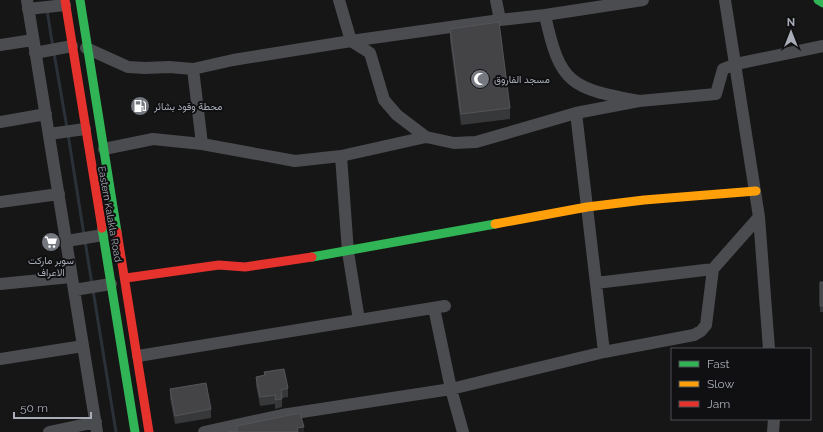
<svg xmlns="http://www.w3.org/2000/svg" width="823" height="432" viewBox="0 0 823 432" font-family="Raleway,Vazirmatn,sans-serif">
<rect width="100%" height="100%" fill="#161616"/>
<g fill="none" stroke-linecap="round" stroke-linejoin="round">
<path stroke="#2a3138" stroke-width="3" d="M 47,10 L 53,48
M 54,53 L 67,128
M 68,134 L 84,235
M 85,241 L 92,284
M 93,290 L 116,432"/>
<path stroke="#4b4c4f" stroke-width="12" d="M 27,0 L 97,432
M 339,0 L 351,41 L 370,53 L 384,100 L 397,115 L 426,137 L 454,143 L 476,142 L 576,113 L 639,101 L 716,94 L 723,69 L 736,64 L 823,46
M 496,0 L 500,20
M 725,0 L 759,217 L 769,349
M 28,9 L 65,5
M 545,15 L 643,0
M 0,45 L 33,40
M 86,48 L 128,67 L 145,68 L 169,67 L 193,69 L 233,60 L 351,41 L 500,20 L 545,15 C 560,85 571,88 639,101
M 35,53 L 72,46
M 193,69 L 202,144
M 576,113 L 604,352
M 0,122 L 46,114
M 49,134 L 85,129
M 104,149 L 153,139 L 202,144 L 295,161 L 341,156 L 426,137
M 341,156 L 348,252 L 359,320
M 0,202 L 59,194
M 67,241 L 103,235
M 596,283 L 713,269 L 759,217
M 0,284 L 71,277
M 74,290 L 111,284
M 434,308 L 451,389 L 463,432
M 138,356 L 445,306
M 0,359 L 83,346
M 49,432 L 96,422
M 204,432 L 282,415 L 451,389 L 604,352 L 694,335 L 701,331 L 706,325 L 713,269
M 773,432 L 774,419"/>
<path stroke="#30b455" stroke-width="9" d="M 80,0 L 117,232
M 818,0 L 823,3
M 102,228 L 135,432
M 312,257 L 495,224"/>
<path stroke="#ff9f0a" stroke-width="9" d="M 495,224 L 587,207 L 644,200 L 756,191"/>
<path stroke="#e5322d" stroke-width="9" d="M 65,0 L 102,228
M 117,232 L 149,432
M 126,278 L 219,265 L 245,267 L 312,257"/>
</g>
<path fill="#373839" d="M 450,29 L 510,108 L 510,119 L 461,125 L 450,40 Z
M 820,282 L 823,282 L 823,312 L 820,312 Z
M 264,372 L 288,388 L 288,397 L 282,398 L 282,407 L 275,409 L 275,404 L 260,406 L 256,385 L 256,377 L 264,375 Z
M 170,389 L 211,409 L 211,418 L 175,424 L 170,398 Z"/>
<path fill="#252526" d="M 304,427 L 304,432 L 297,432 L 297,428 Z"/>
<path fill="#444447" stroke="#535558" d="M 499,22 L 510,108 L 461,114 L 450,29 Z
M 820,282 L 823,282 L 823,306 L 820,306 Z
M 284,369 L 288,388 L 281,390 L 282,399 L 275,400 L 276,395 L 260,397 L 256,377 L 265,375 L 264,372 Z
M 206,383 L 211,409 L 175,416 L 170,389 Z
M 300,413 L 304,427 L 297,428 L 298,432 L 228,432 L 237,431 L 237,426 Z"/>
<defs>
<g id="mosque-disc" transform="scale(1)"><circle r="9.5" fill="#75787f" stroke="#101012"/><path d="M3.5-4.9A6 6 0 1 0 3.5 4.9A5 5 0 1 1 3.5-4.9Z" fill="#fff"/></g>
<g id="fuel-disc" transform="scale(1)"><circle r="9.5" fill="#75787f" stroke="#101012"/><path d="M-5.5-6h7V0h2V4h1.3V-2.5L3-4.5l.8-.8L6-3V5H2.5V1h-1V6h-7ZM-4.2-4.7v3.2H.2V-4.7Z" fill="#fff"/></g>
<g id="supermarket-disc" transform="scale(1)"><circle r="9.5" fill="#75787f" stroke="#101012"/><path d="M-6-5.5h2.5l.6 2H6L4.5 2H-2.5L-4.4-4H-6ZM-1.5 3.2a1.3 1.3 0 1 0 .1 0ZM3 3.2a1.3 1.3 0 1 0 .1 0Z" fill="#fff"/></g>
</defs>
<g fill-rule="evenodd">
<use href="#mosque-disc" x="480" y="79"/>
<use href="#fuel-disc" x="140" y="106"/>
<use href="#supermarket-disc" x="51" y="242"/>
</g>
<g text-anchor="middle" dominant-baseline="central" stroke-width="4" stroke-linejoin="round" paint-order="stroke">
<g font-size="10" fill="#a8adb7" stroke="#101012" text-anchor="start">
<text x="494" y="79">مسجد الفاروق</text>
<text x="154" y="106">محطة وقود بشائر</text>
<text x="51" y="260" text-anchor="middle">سوبر ماركت<tspan x="51" dy="12">الاعراف</tspan></text>
</g>
<g font-size="10" fill="#a8adb7" stroke="#101012">
<text transform="translate(110 214) rotate(80)">Eastern Kalakla Road</text>
</g>
</g>
<rect x="671" y="348" width="140" height="72" fill="#101012" stroke="#4d4f54"/>
<rect x="679" y="361" width="20" height="6" fill="#30b455" stroke="#4d4f54"/>
<text x="707" y="368" font-size="12" fill="#a8adb7">Fast</text>
<rect x="679" y="381" width="20" height="6" fill="#ff9f0a" stroke="#4d4f54"/>
<text x="707" y="388" font-size="12" fill="#a8adb7">Slow</text>
<rect x="679" y="401" width="20" height="6" fill="#e5322d" stroke="#4d4f54"/>
<text x="707" y="408" font-size="12" fill="#a8adb7">Jam</text>
<g transform="translate(791 32)" stroke="#101012" stroke-width="3" paint-order="stroke">
<path d="M0-3L7 15L0 10L-7 15Z" fill="#a8adb7"/>
<text y="-6" font-size="11" font-weight="bold" text-anchor="middle" fill="#a8adb7">N</text>
</g>
<path d="M14 412v6h77v-6" fill="none" stroke="#a8adb7" stroke-width="2"/>
<text x="20" y="412" font-size="12" fill="#a8adb7" stroke="#101012" stroke-width="3" paint-order="stroke">50 m</text>
</svg>
